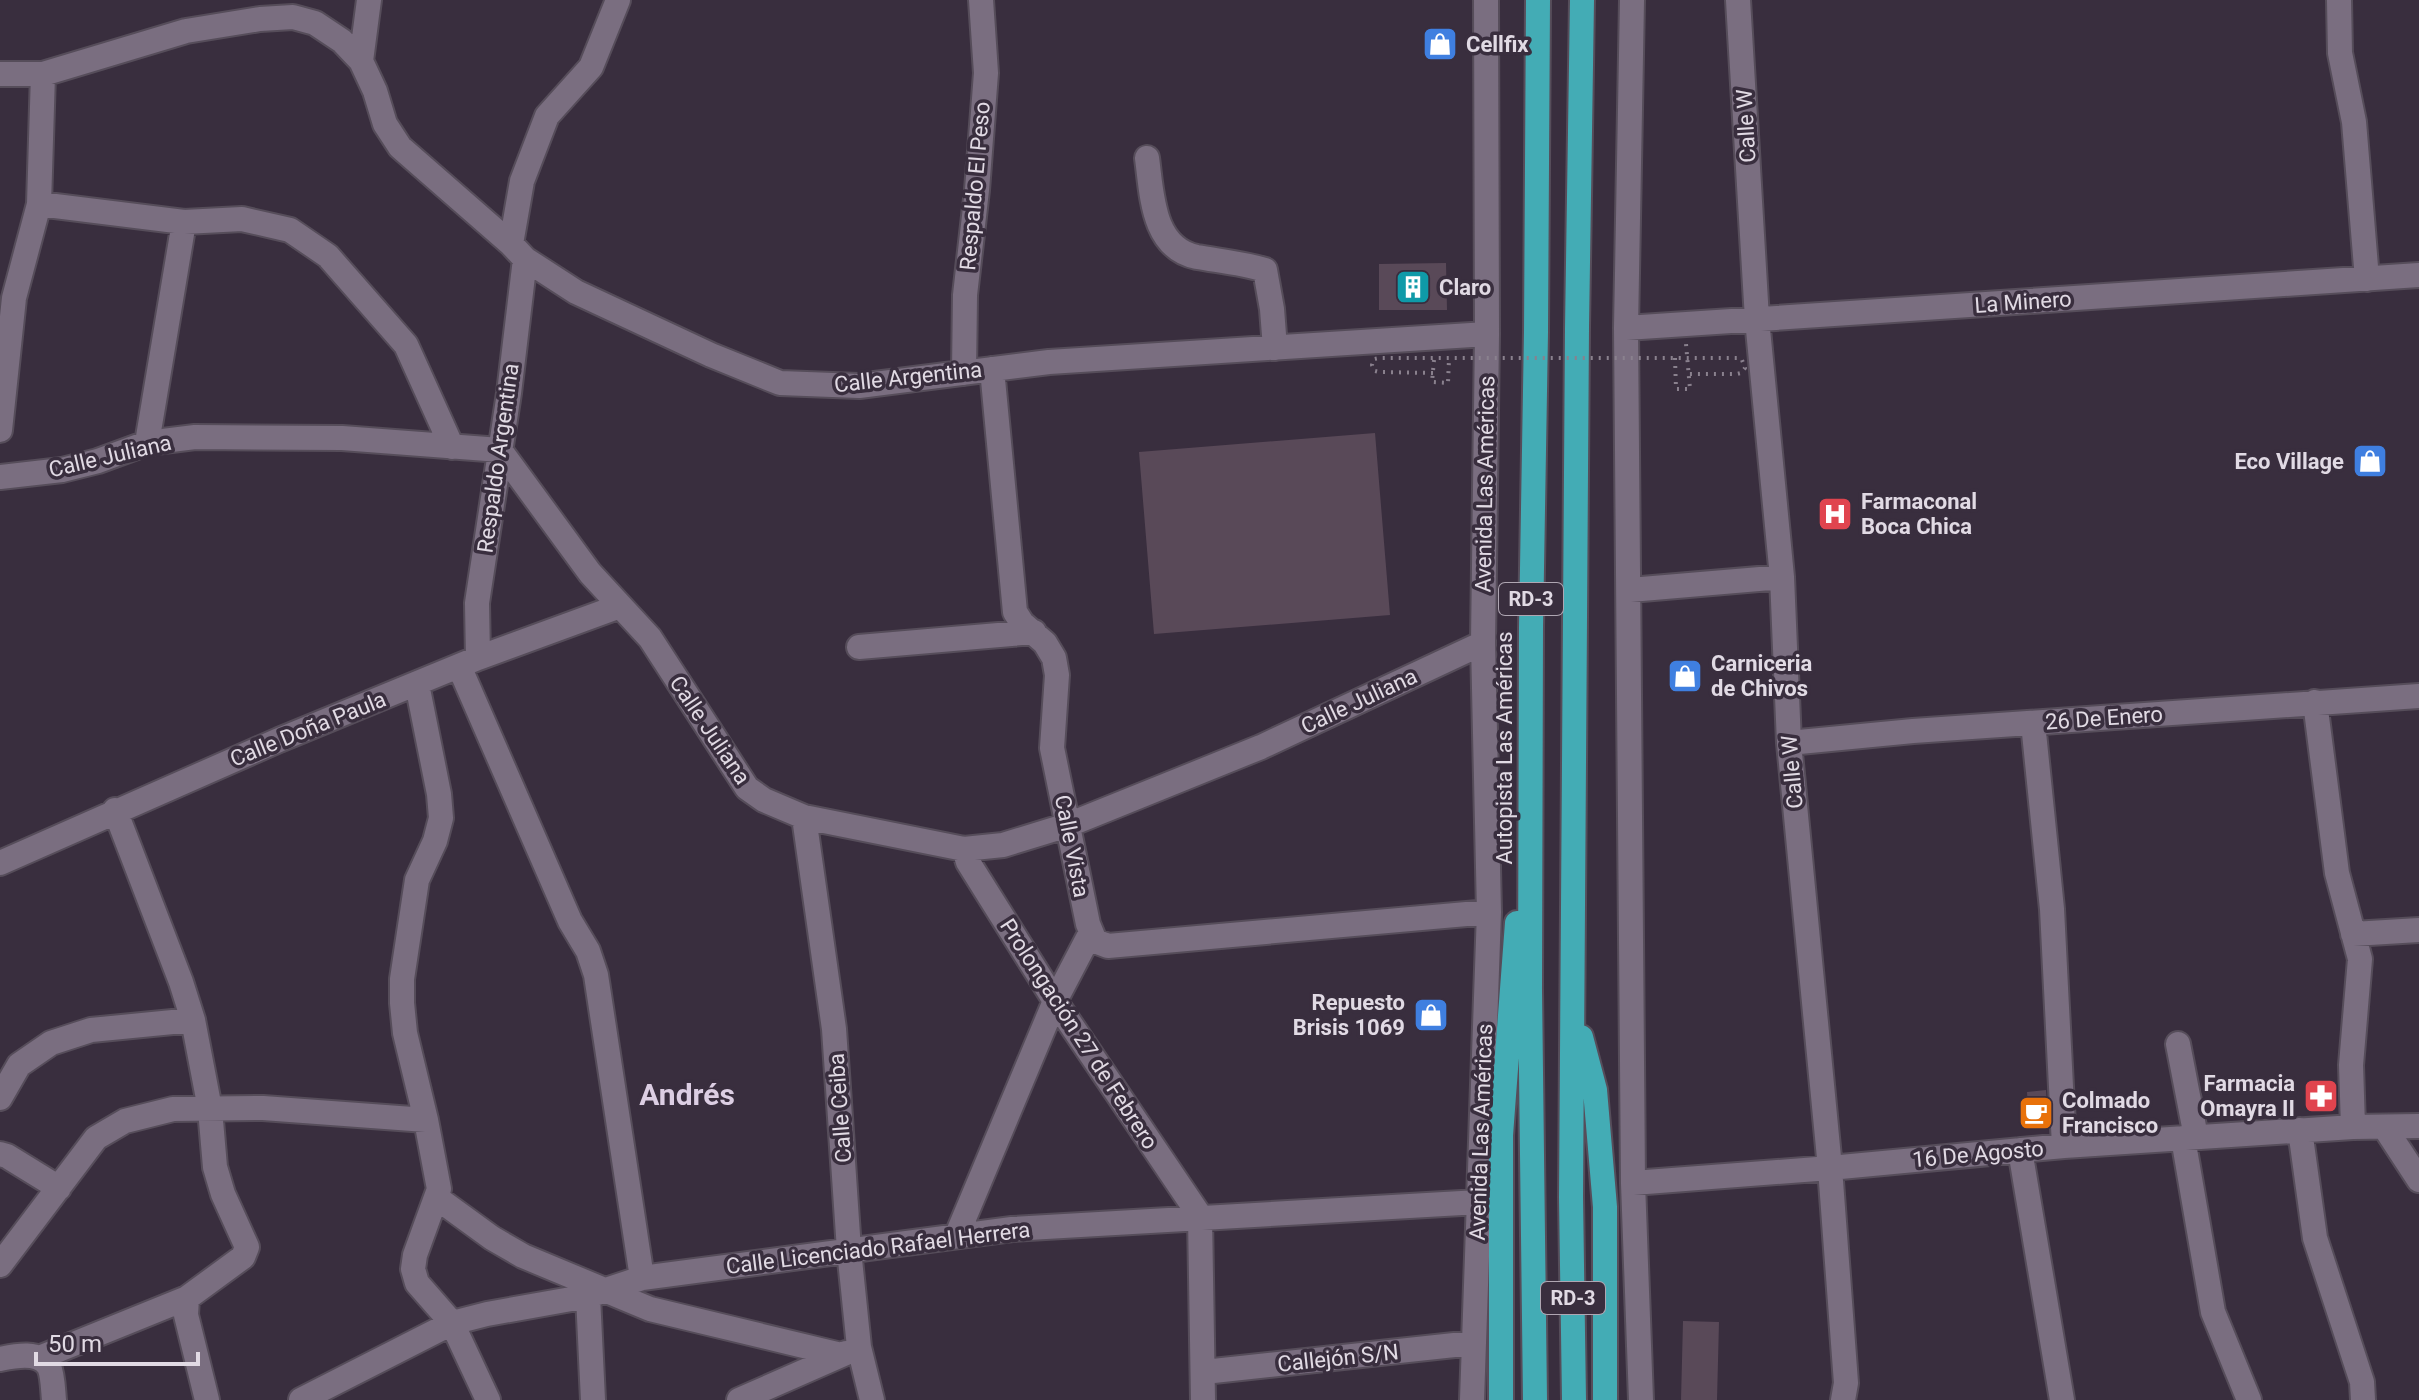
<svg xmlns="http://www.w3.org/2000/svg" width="2419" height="1400" viewBox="0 0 2419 1400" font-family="Roboto,sans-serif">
<rect width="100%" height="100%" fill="#392e3e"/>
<path fill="#594958" d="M 1446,263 L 1447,310 L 1379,310 L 1379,264 Z
M 1375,433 L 1390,615 L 1154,634 L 1139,452 Z
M 2337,1087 L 2337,1104 L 2306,1105 L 2305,1088 Z
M 2046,1090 L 2048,1121 L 2029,1122 L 2027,1092 Z
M 1683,1321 L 1719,1322 L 1717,1400 L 1681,1400 Z"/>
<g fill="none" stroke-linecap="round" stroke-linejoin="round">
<g stroke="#564d5a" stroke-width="28">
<path id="minor" d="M 1632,0 L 1626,328 L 1633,1183 L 1641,1400
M 1738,0 L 1757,319 L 1782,577 L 1789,743 L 1830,1168 L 1846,1383 L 1843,1400
M 2339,0 L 2340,53 L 2354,122 L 2367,279
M 361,61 L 369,0
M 0,74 L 43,74 L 186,31 L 260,19 L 293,17 L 315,23 L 342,41 L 361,61 L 375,91 L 385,124 L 400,147 L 511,244 L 525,259 L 576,292 L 711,355 L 780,383 L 859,386 L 1049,362 L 1487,334
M 1147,158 C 1152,194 1152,248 1197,257 C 1220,261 1242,263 1265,270 L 1272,309 L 1275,348
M 39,204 L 184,222 L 242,219 L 290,230 L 328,256 L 406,345 L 452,447
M 511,244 L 522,181 L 547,116 L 591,67 L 618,0
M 1626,328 L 2419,275
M 992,369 L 1015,612 L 1022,623 L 1045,643 L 1054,658 L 1057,675 L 1052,748 L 1088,924 L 1095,941 L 1108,946 L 1489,912
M 964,373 L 965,295 L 977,190 L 986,73 L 981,0
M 0,430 L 14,298 L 39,204 L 43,74
M 147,443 L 184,222
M 0,477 L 62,470 L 98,461 L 147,443 L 195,437 L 342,438 L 500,450 L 590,573 L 650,638 L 747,788 L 764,800 L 804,817 L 964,849 L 1003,845 L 1068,825 L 1261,747 L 1483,643
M 1630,590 L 1782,577
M 859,647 L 1034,632
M 478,658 L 477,603 L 509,393 L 525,259
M 459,666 L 570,921 L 588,951 L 596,975 L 642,1278
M 417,684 L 439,794 L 441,818 L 435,841 L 417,880 L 402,979 L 402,1003 L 405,1033 L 426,1120 L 439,1189 L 415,1255 L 413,1269 L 417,1283 L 452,1323 L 488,1400
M 2315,702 L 2337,873 L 2360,959 L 2351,1065 L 2353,1127
M 2033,723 L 2052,909 L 2064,1146
M 1789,743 L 1913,731 L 2419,696
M 115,810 L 181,982 L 193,1020 L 210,1109 L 215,1167 L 223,1194 L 247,1247 L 243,1257 L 187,1298 L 186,1315 L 207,1400
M 804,817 L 834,1029 L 849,1250 L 859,1347 L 872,1400
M 964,849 L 968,862 L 1055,1001 L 1200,1216 L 1203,1400
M 0,863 L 279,740 L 478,658 L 620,606
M 2353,934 L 2419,930
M 2178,1044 L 2196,1137
M 0,1098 L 19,1065 L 51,1043 L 91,1030 L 193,1020
M 2385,1128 L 2419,1180
M 2300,1130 L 2315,1238 L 2362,1382 L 2363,1400
M 2183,1138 L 2213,1312 L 2249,1400
M 2020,1150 L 2062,1400
M 0,1154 L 7,1156 L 59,1188
M 1633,1183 L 1830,1168 L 2064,1146 L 2353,1127 L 2419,1126
M 437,1198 L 492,1238 L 523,1256 L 650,1309 L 841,1355
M 957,1235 L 1055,1001 L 1090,934
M 0,1265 L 96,1138 L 125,1121 L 173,1109 L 263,1108 L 426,1120
M 588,1296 L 593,1400
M 39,1358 L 187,1298
M 0,1359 C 14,1356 40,1350 49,1367 C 53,1375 53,1391 54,1400
M 1204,1372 L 1473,1343
M 301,1400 L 452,1323 L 487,1314 L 588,1296 L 642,1278 L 1012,1229 L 1479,1202
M 739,1400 L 846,1353
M 1472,1400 L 1489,912 L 1483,643 L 1487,334 L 1486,0"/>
</g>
<g stroke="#564d5a" stroke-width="28">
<path id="highway" d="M 1581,1037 L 1595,1090 L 1605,1207 L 1605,1400
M 1501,1400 L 1501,1135 L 1517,923
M 1535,1400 L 1530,990 L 1531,627 L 1536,332 L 1538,0
M 1574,1400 L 1571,1197 L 1577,328 L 1582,0"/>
</g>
<path stroke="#8a818e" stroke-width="4" stroke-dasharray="2 6" stroke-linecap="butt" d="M 1675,358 L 1676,389 L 1690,389 L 1686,344
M 1434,360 L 1432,382 L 1448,383 L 1449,359"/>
<use href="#minor" stroke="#7a6e80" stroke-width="24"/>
<use href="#highway" stroke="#43acb5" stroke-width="24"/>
<path stroke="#8a818e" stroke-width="4" stroke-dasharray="2 6" stroke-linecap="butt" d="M 1433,373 L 1379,372 L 1375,371 L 1372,365 L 1374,359 L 1379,358 L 1739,358 L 1742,360 L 1745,368 L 1741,373 L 1737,374 L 1689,374"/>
</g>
<defs>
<g id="shop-square" transform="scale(1.8)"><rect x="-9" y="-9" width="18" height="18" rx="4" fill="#3f7fe0" stroke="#392e3e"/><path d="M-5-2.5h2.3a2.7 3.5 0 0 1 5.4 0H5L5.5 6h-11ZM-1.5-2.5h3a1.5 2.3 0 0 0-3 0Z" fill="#fff"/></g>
<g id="building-square" transform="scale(1.8)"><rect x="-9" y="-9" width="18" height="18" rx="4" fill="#0f9aa8" stroke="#392e3e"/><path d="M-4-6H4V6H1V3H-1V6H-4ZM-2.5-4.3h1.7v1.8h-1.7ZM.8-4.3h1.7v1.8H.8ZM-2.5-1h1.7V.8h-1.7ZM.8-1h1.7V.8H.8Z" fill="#fff"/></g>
<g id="hospital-square" transform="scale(1.8)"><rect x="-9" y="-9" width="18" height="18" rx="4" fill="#e0444e" stroke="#392e3e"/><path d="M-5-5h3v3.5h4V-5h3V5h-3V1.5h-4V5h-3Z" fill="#fff"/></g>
<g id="pharmacy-square" transform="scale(1.8)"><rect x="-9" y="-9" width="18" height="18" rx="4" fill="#e0444e" stroke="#392e3e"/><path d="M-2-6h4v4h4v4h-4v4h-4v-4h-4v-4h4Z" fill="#fff"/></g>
<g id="cafe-square" transform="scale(1.8)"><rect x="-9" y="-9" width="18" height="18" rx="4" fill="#e8710a" stroke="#392e3e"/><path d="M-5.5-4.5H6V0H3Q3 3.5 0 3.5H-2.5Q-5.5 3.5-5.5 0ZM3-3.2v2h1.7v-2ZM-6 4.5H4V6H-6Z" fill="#fff"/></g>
</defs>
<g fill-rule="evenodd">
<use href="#shop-square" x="1440" y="44"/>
<use href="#building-square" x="1413" y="287"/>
<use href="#shop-square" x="2370" y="461"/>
<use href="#hospital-square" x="1835" y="514"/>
<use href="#shop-square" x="1685" y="676"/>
<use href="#shop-square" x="1431" y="1015"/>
<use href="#pharmacy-square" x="2321" y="1096"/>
<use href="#cafe-square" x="2036" y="1113"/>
</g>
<g text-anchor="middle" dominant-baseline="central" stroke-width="7" stroke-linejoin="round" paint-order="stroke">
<g fill="#392e3e" stroke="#afa6b2" stroke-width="2">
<rect x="1499" y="583" width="64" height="32" rx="6"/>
<rect x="1541" y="1282" width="64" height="32" rx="6"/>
</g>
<g font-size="20" font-weight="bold" fill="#e1dae4">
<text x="1531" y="599">RD-3</text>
<text x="1573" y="1298">RD-3</text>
</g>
<g font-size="22" font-weight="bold" fill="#e1dae4" stroke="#392e3e" text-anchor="start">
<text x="1466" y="44">Cellfix</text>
<text x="1439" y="287">Claro</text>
<text x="2344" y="461" text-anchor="end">Eco Village</text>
<text x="1861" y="501">Farmaconal<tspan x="1861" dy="25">Boca Chica</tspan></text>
<text x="1711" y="663">Carniceria<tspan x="1711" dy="25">de Chivos</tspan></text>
<text x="1405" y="1002" text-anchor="end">Repuesto<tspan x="1405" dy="25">Brisis 1069</tspan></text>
<text x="2295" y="1083" text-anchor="end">Farmacia<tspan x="2295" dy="25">Omayra II</tspan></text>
<text x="2062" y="1100">Colmado<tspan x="2062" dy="25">Francisco</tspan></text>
</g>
<g font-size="22" fill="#e1dae4" stroke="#392e3e">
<text transform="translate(1746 126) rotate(-93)">Calle W</text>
<text transform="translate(975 186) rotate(-85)">Respaldo El Peso</text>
<text transform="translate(2023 302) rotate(-4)">La Minero</text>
<text transform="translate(908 377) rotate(-6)">Calle Argentina</text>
<text transform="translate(110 456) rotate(-13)">Calle Juliana</text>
<text transform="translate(498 458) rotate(-82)">Respaldo Argentina</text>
<text transform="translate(1485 484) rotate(-89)">Avenida Las Américas</text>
<text transform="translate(1359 701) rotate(-25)">Calle Juliana</text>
<text transform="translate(2104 718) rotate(-4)">26 De Enero</text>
<text transform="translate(308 729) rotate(-22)">Calle Doña Paula</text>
<text transform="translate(710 730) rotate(56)">Calle Juliana</text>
<text transform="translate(1504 748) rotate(-90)">Autopista Las Américas</text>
<text transform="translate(1792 772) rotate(-95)">Calle W</text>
<text transform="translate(1072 846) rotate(79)">Calle Vista</text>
<text transform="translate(1079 1034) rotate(57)">Prolongación 27 de Febrero</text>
<text transform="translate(840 1108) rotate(-94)">Calle Ceiba</text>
<text transform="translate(1481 1132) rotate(-88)">Avenida Las Américas</text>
<text transform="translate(1978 1154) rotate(-5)">16 De Agosto</text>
<text transform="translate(878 1248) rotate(-7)">Calle Licenciado Rafael Herrera</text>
<text transform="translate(1338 1358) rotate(-6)">Callejón S/N</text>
</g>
<g font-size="30" font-weight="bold" fill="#dccee3" stroke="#392e3e">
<text x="687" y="1094">Andrés</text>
</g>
</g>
<path d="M36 1352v12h162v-12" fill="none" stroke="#e1dae4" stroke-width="4"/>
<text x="48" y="1352" font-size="24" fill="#e1dae4" stroke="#392e3e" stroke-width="6" paint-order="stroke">50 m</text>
</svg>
